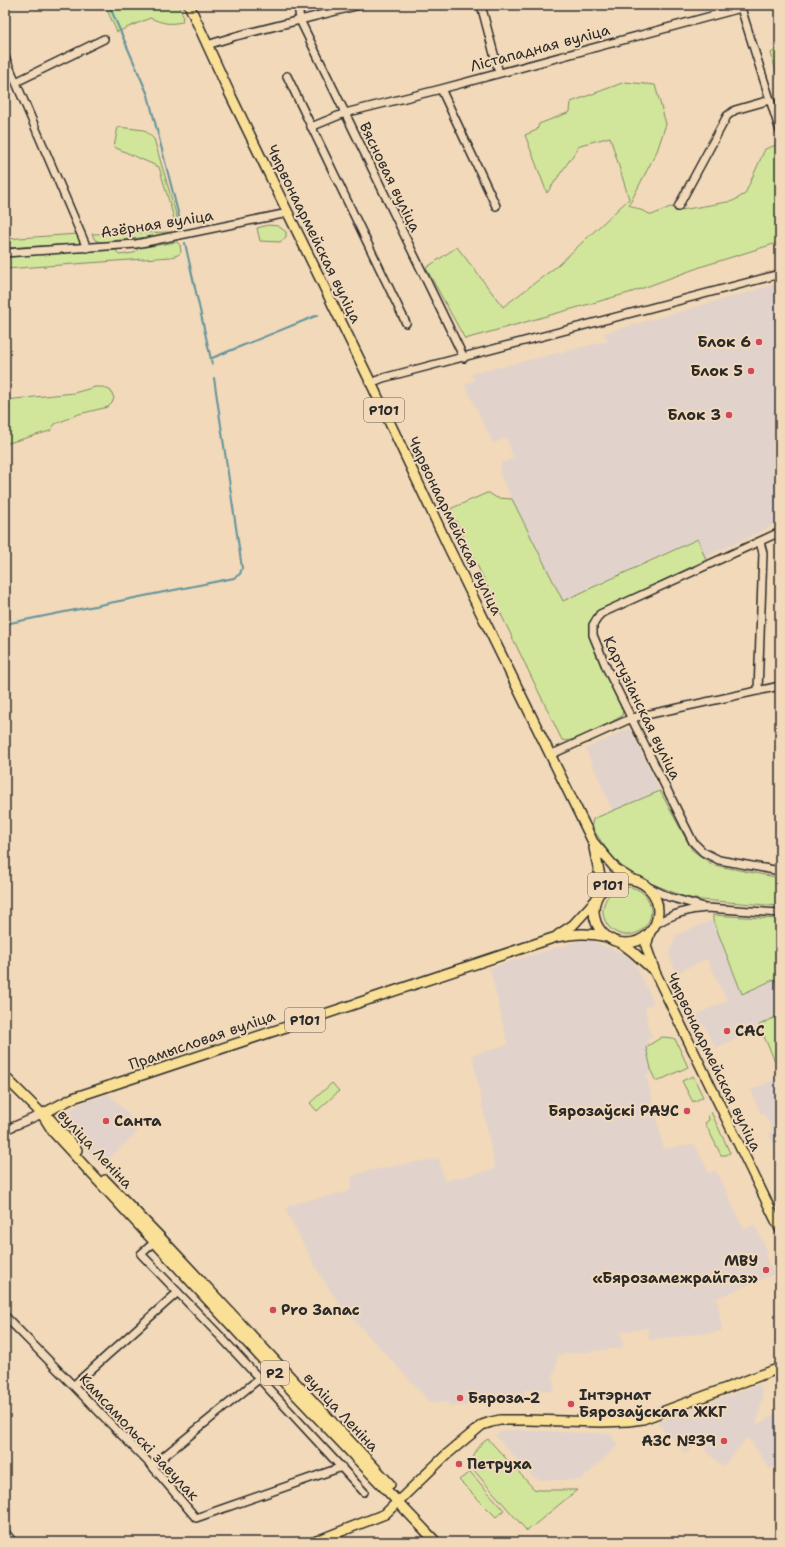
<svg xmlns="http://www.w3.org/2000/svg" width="785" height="1547" viewBox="0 0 785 1547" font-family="'Shantell Sans',sans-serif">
<rect width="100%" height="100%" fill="#f1d9b9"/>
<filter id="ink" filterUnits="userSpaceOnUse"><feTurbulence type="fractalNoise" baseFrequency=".025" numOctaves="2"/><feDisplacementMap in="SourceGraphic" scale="8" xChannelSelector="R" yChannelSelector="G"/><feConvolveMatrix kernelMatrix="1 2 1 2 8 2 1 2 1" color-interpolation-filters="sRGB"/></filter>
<g filter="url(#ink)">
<path fill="#e1d3cb" d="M 780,283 L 780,522 L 705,557 L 697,539 L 562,601 L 499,472 L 500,471 L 501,463 L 514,458 L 506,438 L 493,443 L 465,385 L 474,380 L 471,374 L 608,341 L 604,333 Z
M 630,728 L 660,791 L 613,812 L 586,749 Z
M 713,920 L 742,994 L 776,979 L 780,989 L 780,1015 L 759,1025 L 760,1029 L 715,1048 L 703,1023 L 699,1024 L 695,1015 L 727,1001 L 707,959 L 676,973 L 669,954 L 676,935 Z
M 585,939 L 596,942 L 630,957 L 636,965 L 654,1003 L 645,1007 L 649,1031 L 653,1036 L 647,1040 L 650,1045 L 646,1047 L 652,1073 L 646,1075 L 664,1149 L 694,1144 L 709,1173 L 716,1170 L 744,1229 L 754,1225 L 768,1252 L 764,1254 L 774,1274 L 717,1298 L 722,1331 L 649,1340 L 648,1328 L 621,1332 L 623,1348 L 557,1355 L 556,1371 L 553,1372 L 554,1391 L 524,1390 L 525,1395 L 515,1397 L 515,1399 L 450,1407 L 448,1402 L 431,1403 L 340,1305 L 316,1268 L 286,1211 L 289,1205 L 350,1191 L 352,1176 L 368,1171 L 439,1158 L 444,1181 L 495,1169 L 472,1055 L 508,1045 L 490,968 Z
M 780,1077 L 780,1142 L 774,1145 L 769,1134 L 773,1132 L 764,1113 L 761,1114 L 751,1090 Z
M 107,1094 L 110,1095 L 136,1123 L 138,1131 L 101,1166 L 68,1130 L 64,1119 L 65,1113 L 82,1103 Z
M 760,1384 L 763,1397 L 756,1425 L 780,1411 L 780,1478 L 773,1467 L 770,1469 L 748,1437 L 722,1467 L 700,1444 L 699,1445 L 697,1443 L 686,1454 L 658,1424 L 658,1422 Z
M 507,1430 L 610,1434 L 618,1445 L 581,1480 L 540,1480 L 533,1477 L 495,1435 Z"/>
<path fill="#d1e69b" stroke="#7e8863" d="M 105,5 L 179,5 L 183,16 L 182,22 C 168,25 163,23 150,18 L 117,32 Z
M 780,47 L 780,86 L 771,53 Z
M 625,82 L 655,85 L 666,124 L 657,151 L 629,205 L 652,215 L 670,207 L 681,210 L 733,201 L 745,194 L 765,149 L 779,144 L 780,242 L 703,266 L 632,292 L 465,339 L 426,268 L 457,247 L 503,307 L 557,266 L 629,199 L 610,137 L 580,145 L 547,193 L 525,135 L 537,130 L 539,124 L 570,112 L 571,102 Z
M 118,127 L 144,130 L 154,139 L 181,231 L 178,232 L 159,167 L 114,147 Z
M 268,225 L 278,226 L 286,232 L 286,237 L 280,242 L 260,241 L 257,228 Z
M 172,232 L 150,237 L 100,242 L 95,240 L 92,234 Z
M 78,234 L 80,243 L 76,244 L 5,248 L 5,239 Z
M 177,242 L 180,245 L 181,252 L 178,255 L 171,257 L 5,269 L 5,256 L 116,250 L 119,255 L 134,253 L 139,248 Z
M 95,387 L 103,387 L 111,391 L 114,398 L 112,403 L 108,407 L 79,414 L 55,424 L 50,431 L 5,444 L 5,400 L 74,393 Z
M 487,493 L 489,493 L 497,498 L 512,499 L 563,601 L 698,539 L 706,560 L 598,611 C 591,618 588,625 589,635 L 622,704 L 623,708 L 622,716 C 609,723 574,744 562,740 L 450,509 Z
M 660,791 L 692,850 L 713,865 L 780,878 L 780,906 L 701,900 L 685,897 L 638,878 L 623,870 L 613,859 L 595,832 L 592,825 L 593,819 Z
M603 911a24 24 0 1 1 48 0a24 24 0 1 1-48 0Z
M 713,915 L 776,919 L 777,960 L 780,970 L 780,989 L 775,979 L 742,994 L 713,920 Z
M 780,1015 L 780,1067 L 778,1068 L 759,1025 Z
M 662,1037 L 673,1038 L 675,1039 L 688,1067 L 658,1081 L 656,1081 L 652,1073 L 646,1047 Z
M 693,1076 L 703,1097 L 693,1102 L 682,1081 Z
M 332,1083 L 339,1091 L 317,1111 L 310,1103 Z
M 711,1112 L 730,1153 L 726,1155 L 721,1155 L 705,1123 L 709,1120 L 708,1115 Z
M 488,1439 L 534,1489 L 538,1490 L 577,1490 L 527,1531 L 471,1467 C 474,1454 476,1446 488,1439 Z
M 470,1472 L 504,1510 L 496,1517 L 459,1480 Z"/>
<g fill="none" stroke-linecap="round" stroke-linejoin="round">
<path stroke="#63939c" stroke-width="2" d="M 109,5 L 148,95 L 182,228
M 185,243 L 212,364
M 212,358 L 318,315
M 5,624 L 234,578 L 240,574 L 242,568 L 214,378"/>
<g stroke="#2b2b2b" stroke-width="10">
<path id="minor" d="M 298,5 L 300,20 L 464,358
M 481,5 L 499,73
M 740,5 L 780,131
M 207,45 L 236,36 L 360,5
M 5,57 L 87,248
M 287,76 L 406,323
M 16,82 L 104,39
M 441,89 L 496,206
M 311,127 L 345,113 L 441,89 L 741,8
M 678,207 L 727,116 L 735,110 L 770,100
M 5,253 L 136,244 L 288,213
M 371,383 L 383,378 L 780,274
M 780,532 L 600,614 L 593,625 L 593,635 L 607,669 L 693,842 L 703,852 L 719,860 L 780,871
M 758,691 L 763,553 L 760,542
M 550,755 L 632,718 L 780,686
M 644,885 L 669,897 L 701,906
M 654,925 C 670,915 688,909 707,908 L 780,913
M 5,1130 L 42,1114
M 158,1239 L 141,1254 L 221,1337 L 364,1492
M 5,1316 L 152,1466 L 196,1518 L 342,1467
M 74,1385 L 178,1292
M 152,1466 L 260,1378
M 5,1532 L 13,1542"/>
</g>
<g stroke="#2b2b2b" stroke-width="12">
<path id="major" d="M 189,5 L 229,92 L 371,383 L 449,548 L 593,842 L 617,870 L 633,880
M 594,848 L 600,876 L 601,892
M594 911a32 32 0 1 1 64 0a32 32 0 1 1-64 0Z
M 650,932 L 646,946 L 655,972 L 780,1229
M 558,935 L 573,925 L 595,901
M 621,943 L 633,952 L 652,969
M 5,1077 L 42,1114 L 54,1133 L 277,1375 L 436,1542
M 42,1114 L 73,1098 L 556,937 C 574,934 589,932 607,937
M 50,1119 L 77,1150
M 105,1180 L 160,1237 L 390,1484
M 314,1542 L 385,1514 L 446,1455 L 482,1425 L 491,1422 L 500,1420 L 528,1420 L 601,1422 L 628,1421 L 643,1419 L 780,1368"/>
</g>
<use href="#minor" stroke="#f1d9b9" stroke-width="7"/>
<use href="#major" stroke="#fadf96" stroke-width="9"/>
</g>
</g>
<g fill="#d1495b" stroke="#f1d9b9" stroke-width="1.5">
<circle cx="759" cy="342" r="4"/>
<circle cx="751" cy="371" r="4"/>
<circle cx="729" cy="415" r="4"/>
<circle cx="727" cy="1031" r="4"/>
<circle cx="687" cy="1111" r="4"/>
<circle cx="106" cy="1121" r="4"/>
<circle cx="766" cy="1270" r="4"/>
<circle cx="273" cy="1310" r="4"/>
<circle cx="460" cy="1398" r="4"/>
<circle cx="571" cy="1404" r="4"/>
<circle cx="724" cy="1441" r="4"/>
<circle cx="459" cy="1464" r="4"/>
</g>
<g text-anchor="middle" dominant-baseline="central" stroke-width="4" stroke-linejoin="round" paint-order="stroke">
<g fill="#f1d9b9" stroke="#665f56" stroke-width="1">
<rect x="364" y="398" width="40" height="24" rx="3"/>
<rect x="588" y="873" width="40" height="24" rx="3"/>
<rect x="285" y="1008" width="40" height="24" rx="3"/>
<rect x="261" y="1361" width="28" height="24" rx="3"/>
</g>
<g font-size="14" font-weight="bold" fill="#2b2b2b">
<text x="384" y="410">Р101</text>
<text x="608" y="885">Р101</text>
<text x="305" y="1020">Р101</text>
<text x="275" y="1373">Р2</text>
</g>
<g font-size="15" fill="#2b2b2b" stroke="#f1d9b9">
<text transform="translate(540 48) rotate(-15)">Лістападная вуліца</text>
<text transform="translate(390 177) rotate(64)">Вясновая вуліца</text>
<text transform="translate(157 224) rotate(-9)">Азёрная вуліца</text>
<text transform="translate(314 234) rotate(64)">Чырвонаармейская вуліца</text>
<text transform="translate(455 526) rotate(64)">Чырвонаармейская вуліца</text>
<text transform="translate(642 708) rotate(64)">Картузіанская вуліца</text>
<text transform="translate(202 1040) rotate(-19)">Прамысловая вуліца</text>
<text transform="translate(714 1062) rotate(64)">Чырвонаармейская вуліца</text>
<text transform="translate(95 1149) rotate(47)">вуліца Леніна</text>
<text transform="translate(341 1412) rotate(47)">вуліца Леніна</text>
<text transform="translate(139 1437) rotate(47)">Камсамольскі завулак</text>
</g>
<g font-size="15" font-weight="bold" fill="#2b2b2b" stroke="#f1d9b9" text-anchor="end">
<text x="751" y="342">Блок 6</text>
<text x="743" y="371">Блок 5</text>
<text x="721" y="415">Блок 3</text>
<text x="735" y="1031" text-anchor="start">САС</text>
<text x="679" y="1111">Бярозаўскі РАУС</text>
<text x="114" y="1121" text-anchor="start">Санта</text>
<text x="758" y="1261">МВУ<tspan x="758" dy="17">«Бярозамежрайгаз»</tspan></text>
<text x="281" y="1310" text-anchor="start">Pro Запас</text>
<text x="579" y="1395" text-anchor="start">Інтэрнат<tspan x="579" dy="17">Бярозаўскага ЖКГ</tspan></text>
<text x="468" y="1398" text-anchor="start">Бяроза-2</text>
<text x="716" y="1441">АЗС №39</text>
<text x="467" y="1464" text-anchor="start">Петруха</text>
</g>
</g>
<rect width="785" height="1547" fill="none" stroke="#f1d9b9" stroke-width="20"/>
<rect x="10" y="10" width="765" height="1527" fill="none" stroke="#2b2b2b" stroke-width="1.5" filter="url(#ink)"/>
</svg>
